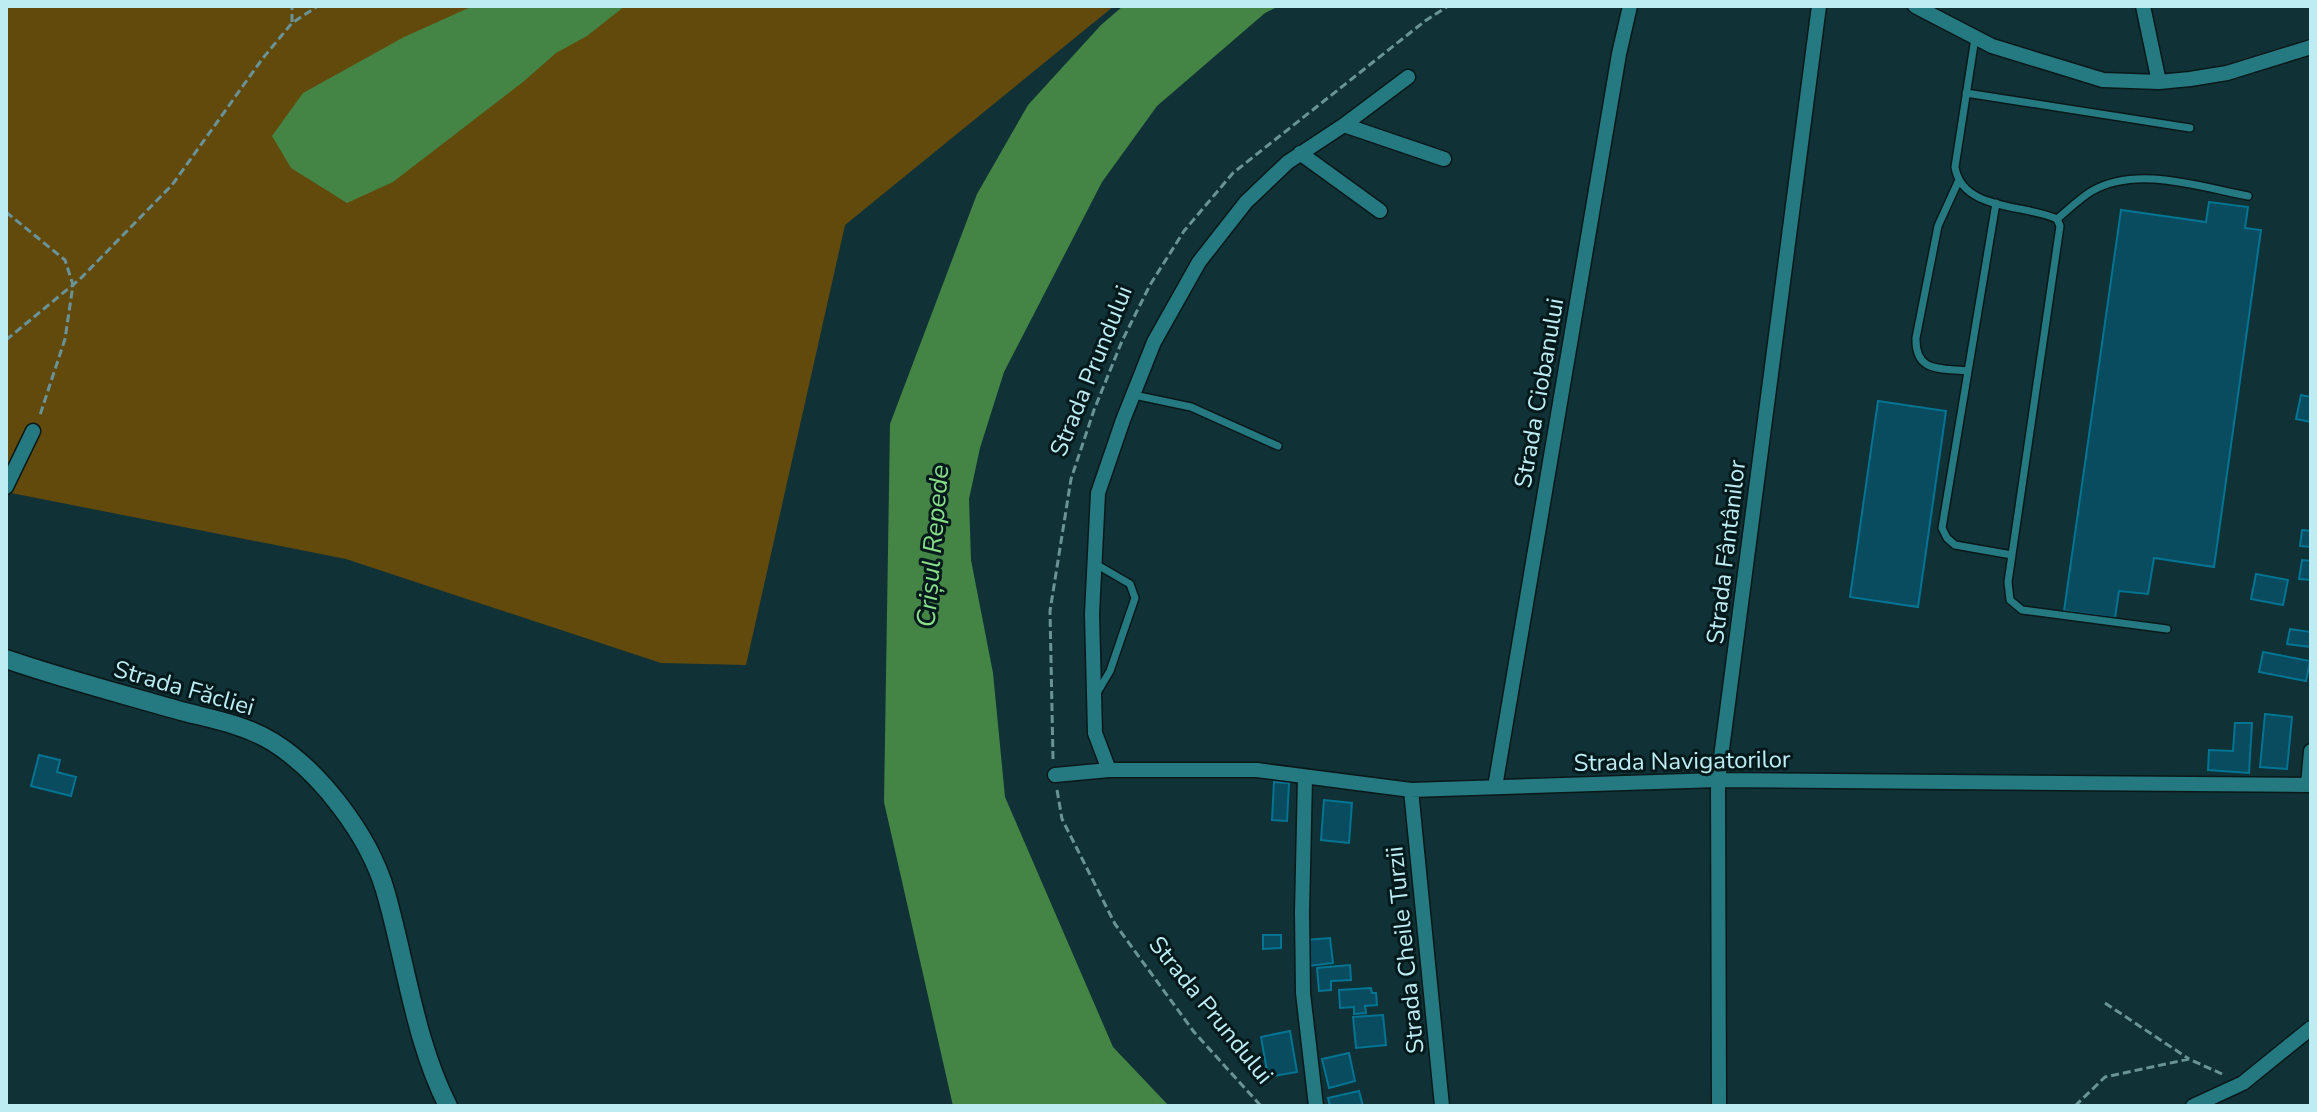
<svg xmlns="http://www.w3.org/2000/svg" width="2317" height="1112" viewBox="0 0 2317 1112" font-family="'Nunito Sans',sans-serif">
<rect width="100%" height="100%" fill="#103236"/>
<path fill="#62490c" d="M 6,6 L 1114,6 L 845,225 L 746,665 L 661,663 L 346,559 L 6,492 Z"/>
<path fill="#448445" d="M 473,6 L 625,6 L 587,36 L 556,53 L 523,82 L 393,182 L 347,203 L 291,168 L 272,136 L 303,93 L 404,37 Z
M 1123,6 L 1279,6 L 1265,13 L 1157,106 L 1102,182 L 1004,372 L 980,448 L 969,499 L 971,560 L 993,673 L 1005,797 L 1113,1047 L 1169,1106 L 953,1106 L 884,802 L 890,424 L 977,194 L 1028,105 L 1101,25 Z"/>
<path fill="#094c60" stroke="#007492" stroke-width="2" d="M 2209,202 L 2248,207 L 2245,228 L 2261,230 L 2214,567 L 2154,558 L 2148,594 L 2119,591 L 2115,618 L 2064,611 L 2121,210 L 2206,222 Z
M 2301,395 L 2311,397 L 2311,422 L 2296,419 Z
M 1878,401 L 1946,411 L 1918,607 L 1850,597 Z
M 2302,530 L 2311,531 L 2311,547 L 2300,546 Z
M 2302,560 L 2311,561 L 2311,580 L 2299,579 Z
M 2256,574 L 2288,580 L 2283,605 L 2251,599 Z
M 2290,629 L 2311,632 L 2311,647 L 2287,644 Z
M 2263,652 L 2310,661 L 2306,681 L 2259,672 Z
M 2265,714 L 2292,717 L 2287,769 L 2260,767 Z
M 2235,723 L 2252,723 L 2249,773 L 2208,770 L 2209,750 L 2233,751 Z
M 39,755 L 60,760 L 57,772 L 76,777 L 71,796 L 31,786 Z
M 1274,782 L 1289,783 L 1287,821 L 1272,820 Z
M 1324,800 L 1352,803 L 1349,843 L 1321,840 Z
M 1263,935 L 1281,935 L 1281,948 L 1263,949 Z
M 1330,938 L 1333,963 L 1309,966 L 1306,940 Z
M 1350,965 L 1351,980 L 1331,981 L 1331,990 L 1319,991 L 1317,968 Z
M 1371,988 L 1372,993 L 1376,993 L 1377,1005 L 1365,1006 L 1366,1013 L 1354,1014 L 1354,1007 L 1340,1008 L 1339,990 Z
M 1383,1015 L 1386,1045 L 1356,1048 L 1353,1017 Z
M 1290,1031 L 1297,1072 L 1268,1077 L 1261,1037 Z
M 1349,1053 L 1355,1081 L 1329,1088 L 1322,1059 Z
M 1359,1091 L 1363,1106 L 1330,1106 L 1328,1098 Z"/>
<g fill="none" stroke-linecap="round" stroke-linejoin="round">
<g stroke="#0a1819" stroke-width="10">
<path id="service" d="M 1975,38 L 1955,167 C 1962,211 2025,204 2057,219 L 2060,226 L 2008,582 L 2010,600 L 2022,610 L 2167,629
M 1966,93 L 2190,128
M 1958,182 L 1938,226 L 1916,338 C 1915,373 1940,368 1968,371
M 1996,203 L 1942,528 L 1947,538 L 1955,545 L 2012,555
M 2057,219 C 2068,210 2080,198 2092,191 C 2137,165 2200,187 2248,196
M 1134,395 L 1191,407 L 1278,446
M 1094,563 L 1130,584 L 1135,598 L 1110,671 L 1097,693"/>
</g>
<g stroke="#0a1819" stroke-width="17">
<path id="minor" d="M 1915,6 L 1992,46 L 2103,80 L 2159,82 L 2190,79 L 2227,73 L 2311,47
M 2143,6 L 2159,82
M 1344,125 L 1444,159
M 1300,153 L 1380,211
M 6,487 L 33,431
M 1109,770 L 1095,733 L 1092,614 L 1098,493 L 1123,420 L 1154,342 L 1199,262 L 1246,202 L 1288,162 L 1344,125 L 1408,77
M 1055,775 L 1109,770 L 1257,770 L 1411,790 L 1718,780 L 2311,785
M 1305,778 L 1302,912 L 1303,993 L 1316,1106
M 2308,785 L 2311,751
M 1495,787 L 1619,54 L 1630,6
M 1411,790 L 1442,1106
M 1719,1106 L 1718,780 L 1819,6
M 2193,1106 L 2243,1083 L 2311,1028"/>
</g>
<g stroke="#0a1819" stroke-width="21">
<path id="tertiary" d="M 6,659 C 64,679 122,694 181,711 C 212,719 246,725 273,742 C 321,772 369,836 385,890 C 406,962 414,1039 448,1106"/>
</g>
<path stroke="#6a9398" stroke-width="3" stroke-dasharray="8 4" stroke-linecap="butt" d="M 292,22 L 292,6
M 6,212 L 65,260 L 73,285 L 65,339 L 39,418
M 6,340 L 80,279 L 172,185 L 263,58 L 292,23 L 318,6
M 1053,759 L 1050,611 L 1071,479 L 1094,410 L 1122,341 L 1150,285 L 1184,231 L 1233,173 L 1425,21 L 1448,6
M 1057,790 L 1062,819 L 1115,924 L 1194,1032 L 1261,1106
M 2105,1003 L 2189,1059
M 2075,1106 L 2105,1077 L 2189,1059 L 2222,1074"/>
<use href="#service" stroke="#257980" stroke-width="7"/>
<use href="#minor" stroke="#257980" stroke-width="14"/>
<use href="#tertiary" stroke="#257980" stroke-width="18"/>
</g>
<g text-anchor="middle" dominant-baseline="central" stroke-width="6" stroke-linejoin="round" paint-order="stroke">
<g font-size="24" fill="#bdedf2" stroke="#03191b">
<text transform="translate(1091 371) rotate(-68)">Strada Prundului</text>
<text transform="translate(1539 393) rotate(-80)">Strada Ciobanului</text>
<text transform="translate(1726 552) rotate(-83)">Strada Fântânilor</text>
<text transform="translate(184 688) rotate(16)">Strada Făcliei</text>
<text transform="translate(1682 761) rotate(-1)">Strada Navigatorilor</text>
<text transform="translate(1405 950) rotate(-96)">Strada Cheile Turzii</text>
<text transform="translate(1211 1010) rotate(51)">Strada Prundului</text>
</g>
<g font-size="26" font-style="italic" fill="#89df88" stroke="#03191b">
<text transform="translate(933 546) rotate(-85)">Crișul Repede</text>
</g>
</g>
<rect width="2317" height="1112" fill="none" stroke="#bdedf2" stroke-width="16"/>
</svg>
